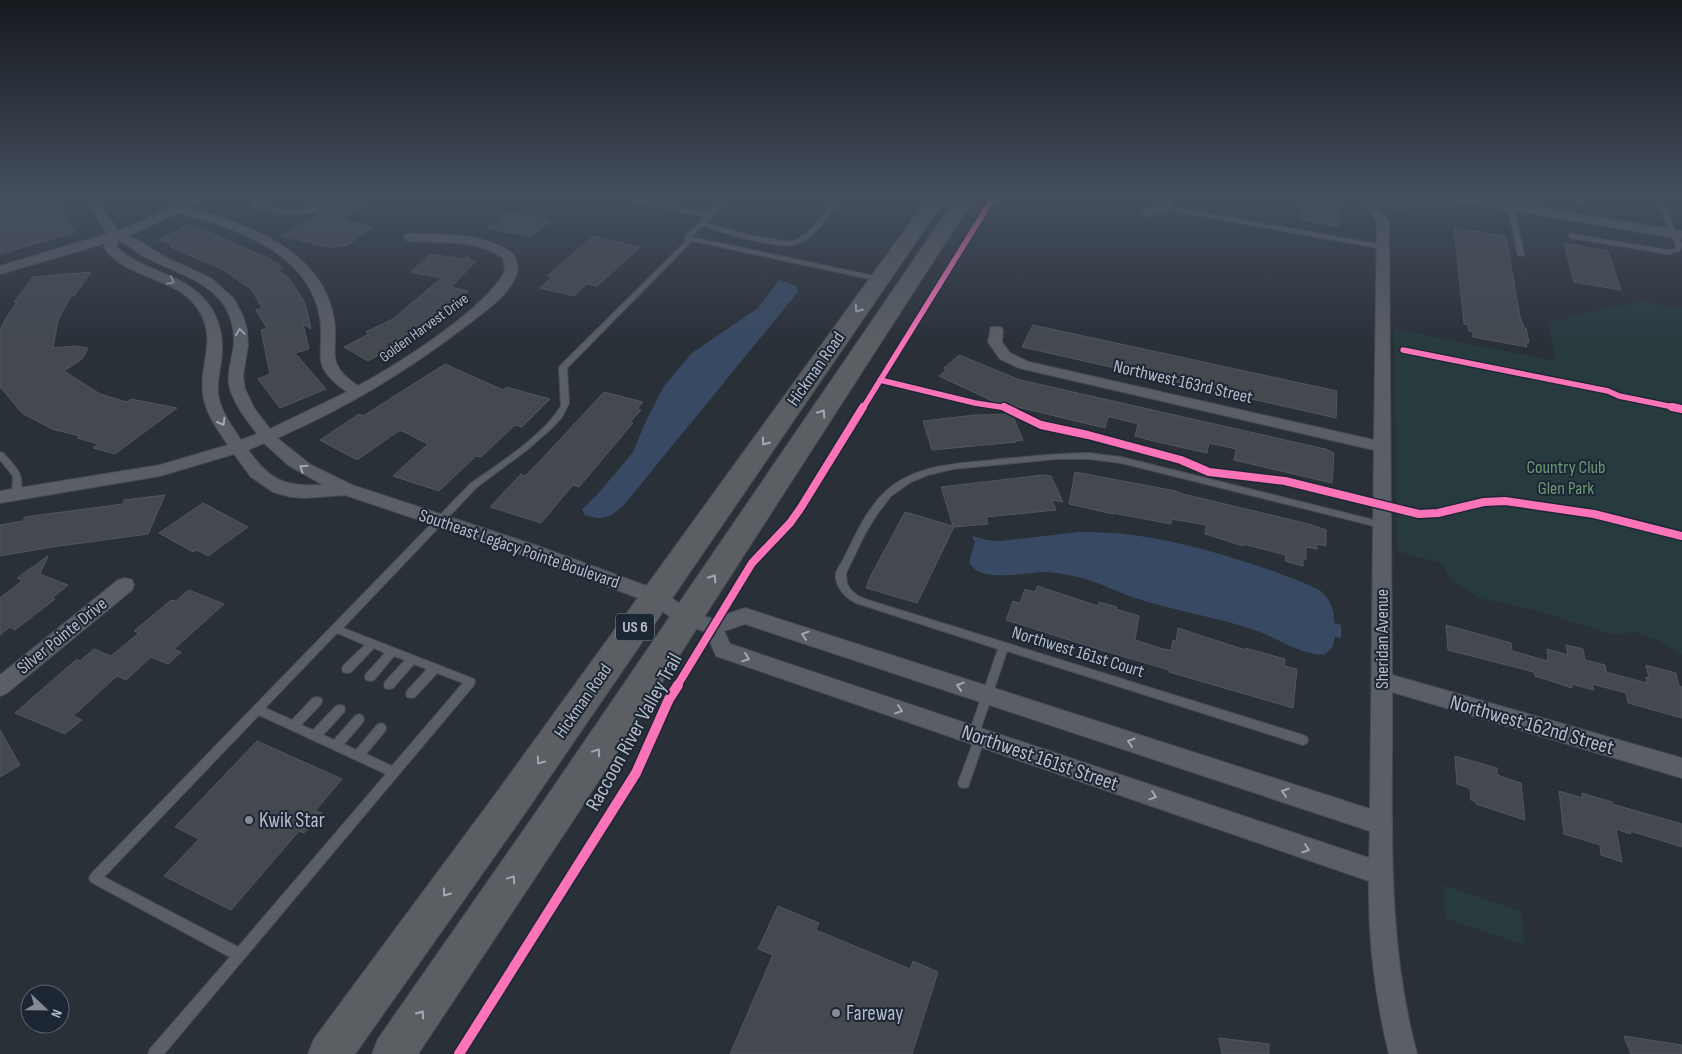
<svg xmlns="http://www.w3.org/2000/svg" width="1682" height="1054" viewBox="0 0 1682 1054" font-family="'Sofia Sans Condensed',sans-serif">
<rect width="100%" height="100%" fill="#2a3038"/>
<path fill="#273a3e" d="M 1642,301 L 1682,308 L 1682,655 L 1655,639 L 1635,632 L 1614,635 L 1539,611 L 1478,598 L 1451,579 L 1440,563 L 1397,551 L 1394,329 L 1556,361 L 1548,322 Z
M 1443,885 L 1521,911 L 1525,945 L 1445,918 Z"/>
<path fill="#384963" d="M 779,280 L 796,286 L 798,292 L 623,506 C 609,518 603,521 585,515 L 582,509 L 596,496 L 633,452 L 647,419 L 664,386 L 692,353 L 758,308 Z
M 1079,532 C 1149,531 1207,549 1273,571 C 1283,575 1317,587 1322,592 C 1332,602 1334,610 1334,623 L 1341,625 L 1341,638 L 1335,637 L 1332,648 L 1324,655 C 1300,654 1279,639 1257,631 C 1217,617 1175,611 1135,598 C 1117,592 1101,583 1082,578 C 1071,575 1059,573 1048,572 C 1030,571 979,585 969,562 L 975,542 L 972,536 L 986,540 L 1000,541 Z"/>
<path fill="#444950" stroke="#52575f" d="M 0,198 L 4,198 L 10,206 L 38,198 L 53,198 L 76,232 L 0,254 Z
M 343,198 L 376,198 L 343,219 L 373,227 L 346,246 L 342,245 L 332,248 L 282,236 Z
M 1303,198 L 1326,202 L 1332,201 L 1339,205 L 1338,227 L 1301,220 Z
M 509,212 L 528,217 L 530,216 L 551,221 L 530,237 L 487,228 Z
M 191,224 L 270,259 L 283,268 L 278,270 L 289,278 L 305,303 L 311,329 L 303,324 L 309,349 L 295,353 L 326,389 L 280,408 L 258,379 L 270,374 L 261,330 L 267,328 L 256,310 L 262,308 L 252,290 L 222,269 L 170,247 L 174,245 L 158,240 Z
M 1454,228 L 1506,236 L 1520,317 L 1524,328 L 1526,328 L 1529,343 L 1526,343 L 1527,347 L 1473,337 L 1473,332 L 1469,331 L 1468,325 L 1464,324 Z
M 593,236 L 640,247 L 597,286 L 587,284 L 574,296 L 540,288 L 552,277 L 547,276 Z
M 1564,243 L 1608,251 L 1621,290 L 1574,282 Z
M 430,254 L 463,259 L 467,256 L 470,260 L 476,261 L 451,287 L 468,291 L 425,329 L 368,361 L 344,347 L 369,334 L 366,332 L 393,319 L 441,278 L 411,272 Z
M 91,272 L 74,296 L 71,296 L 58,320 L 53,348 L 74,346 L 88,348 L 82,359 L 64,371 L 100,394 L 127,402 L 131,399 L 177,408 L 115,454 L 93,448 L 98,444 L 77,438 L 80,436 L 52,429 L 22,413 L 0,387 L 0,330 L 6,318 L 17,302 L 14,302 L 33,277 Z
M 1033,325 L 1337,391 L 1336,418 L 1022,347 Z
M 959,355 L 1020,380 L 1325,449 L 1334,453 L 1332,483 L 1234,460 L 1236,449 L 1209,443 L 1207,453 L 1153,441 L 1135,436 L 1138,424 L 1111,417 L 1108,417 L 1105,428 L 1009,405 L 1010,409 L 939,376 L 947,369 L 944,368 Z
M 445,364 L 503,390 L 506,387 L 550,399 L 522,427 L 515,425 L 481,457 L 476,456 L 439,491 L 393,476 L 428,444 L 400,430 L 357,460 L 320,440 L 359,414 L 363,416 Z
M 604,392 L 643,402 L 637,409 L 641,410 L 630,422 L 633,423 L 579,487 L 573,485 L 541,523 L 490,507 L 521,474 L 525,476 L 540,461 Z
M 1012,414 L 1023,440 L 1015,441 L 1016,442 L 932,450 L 923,421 L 975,415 Z
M 1075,472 L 1176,491 L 1183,494 L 1309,524 L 1326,530 L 1326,546 L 1317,544 L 1317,549 L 1306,547 L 1306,560 L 1303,559 L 1303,566 L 1285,561 L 1286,555 L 1243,544 L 1243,546 L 1205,534 L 1206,525 L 1172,519 L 1171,524 L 1113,513 L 1113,514 L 1069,504 Z
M 1043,475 L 1051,476 L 1063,502 L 1052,500 L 1056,510 L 986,517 L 988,524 L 954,527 L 917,603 L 866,588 L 869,581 L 868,581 L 905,512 L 953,526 L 941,487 Z
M 165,495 L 148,534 L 52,547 L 0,556 L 0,525 L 23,521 L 25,517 L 123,504 L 124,500 Z
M 203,503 L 248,527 L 208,556 L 197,550 L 193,552 L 159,533 Z
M 48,556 L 40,574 L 68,585 L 52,598 L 55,599 L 15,630 L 10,627 L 0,635 L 0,598 L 23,580 L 17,578 Z
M 1037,586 L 1098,606 L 1099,602 L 1117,607 L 1116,609 L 1139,616 L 1135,640 L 1163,649 L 1171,650 L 1173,640 L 1176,641 L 1178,628 L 1245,650 L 1245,648 L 1285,659 L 1284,666 L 1297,669 L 1293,708 L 1169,672 L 1169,670 L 1159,667 L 1101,650 L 1006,620 L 1013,601 L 1020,603 L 1025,589 L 1035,592 Z
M 189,590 L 224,604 L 174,649 L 181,652 L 168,664 L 151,657 L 126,680 L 117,676 L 73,716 L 82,720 L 65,734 L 15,713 L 77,659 L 80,661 L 94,649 L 111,656 L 139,633 L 134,631 L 171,600 L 176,601 Z
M 1446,625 L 1511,643 L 1512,651 L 1548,661 L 1547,649 L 1568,655 L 1566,645 L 1583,649 L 1585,660 L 1605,665 L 1606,672 L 1647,683 L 1646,677 L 1649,678 L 1646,665 L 1676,673 L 1679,686 L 1682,687 L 1682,718 L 1628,703 L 1626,693 L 1592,684 L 1594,690 L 1571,684 L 1572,688 L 1535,676 L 1534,672 L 1448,650 Z
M 0,730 L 20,765 L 0,777 Z
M 257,741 L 342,779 L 315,811 L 322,813 L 304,833 L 299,831 L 231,910 L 164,876 L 199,839 L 175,827 Z
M 1455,756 L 1497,768 L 1497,775 L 1521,783 L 1525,820 L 1476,804 L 1476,802 L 1471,800 L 1470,788 L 1457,784 Z
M 1559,791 L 1582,798 L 1582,793 L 1612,802 L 1612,804 L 1682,824 L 1682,847 L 1630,831 L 1631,834 L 1616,829 L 1622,862 L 1601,855 L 1600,845 L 1564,834 Z
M 778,906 L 819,923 L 816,930 L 910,969 L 913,961 L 938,972 L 912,1054 L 730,1054 L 773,955 L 758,949 Z
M 1624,1036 L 1682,1045 L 1682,1054 L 1631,1054 Z
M 1219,1038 L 1269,1044 L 1269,1054 L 1222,1054 Z"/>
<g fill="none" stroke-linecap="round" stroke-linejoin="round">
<g stroke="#484c53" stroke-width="2">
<path id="service" d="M 249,198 L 255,198 L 257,204 L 282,210 L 297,211 L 323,203 L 326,205 C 304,221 277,213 253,206 Z
M 620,198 L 632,198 L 708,214 L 724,198 L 730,198 L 705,223 L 750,235 L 789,242 C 807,240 825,212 836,198 L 842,198 C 831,212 816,236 800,243 C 782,252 722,232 702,226 L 691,237 L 879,277 L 882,279 L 879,281 L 692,241 L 567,368 L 569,403 L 562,417 L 553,427 L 527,450 L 477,487 L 343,628 L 474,679 L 475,682 L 474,685 L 164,1054 L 148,1054 L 150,1049 L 230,957 L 91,882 L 89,878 L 91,874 L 471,483 C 500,463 543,436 561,406 L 559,368 L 560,366 L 687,240 L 684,238 L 705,217 ZM 337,633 L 365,645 L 343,666 L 342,669 L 343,672 L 347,673 L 351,672 L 374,648 L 385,653 L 366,674 L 365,677 L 366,680 L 370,681 L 374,680 L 394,656 L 405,660 L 385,682 L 384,685 L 385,688 L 389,689 L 393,688 L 414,664 L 427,669 L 407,691 L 406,694 L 407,697 L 411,698 L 415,697 L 437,673 L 463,683 L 392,766 L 366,754 L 385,731 L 386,728 L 385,725 L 381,723 L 377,725 L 356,750 L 344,744 L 363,722 L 364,719 L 363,716 L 359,714 L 355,716 L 334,740 L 323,735 L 344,712 L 345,709 L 344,706 L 340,705 L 336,706 L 313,730 L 301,725 L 321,704 L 322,701 L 321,698 L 317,697 L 313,698 L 292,720 L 265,708 ZM 259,715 L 386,774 L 238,947 L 104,877 Z
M 1506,198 L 1512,198 L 1524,255 L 1523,256 L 1518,255 Z
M 1568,198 L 1581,198 L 1585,200 L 1582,202 Z
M 1655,198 L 1661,198 L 1682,245 L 1680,251 L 1667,254 L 1571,238 L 1568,236 L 1571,234 L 1667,250 L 1675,249 L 1676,245 Z
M 1165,206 L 1383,245 L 1386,247 L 1383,249 L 1163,209 L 1162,208 Z
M 0,452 L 3,453 C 15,466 27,476 19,495 L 16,496 L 12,493 L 13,476 L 0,460 Z
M 1089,453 L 1121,457 L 1382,522 L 1386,525 L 1382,528 L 1121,463 L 1089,459 L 1056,459 L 953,469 L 928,475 L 911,482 L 891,496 L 878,513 L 866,532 L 846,573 L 847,584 L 851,590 L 858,596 L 868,600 L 1303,735 L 1307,737 L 1308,740 L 1307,743 L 1303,745 L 1007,651 L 979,734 L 984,735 L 985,738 L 968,787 L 964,788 L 960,787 L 958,783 L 974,740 L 969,739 L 968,736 L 998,649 L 856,603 C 846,598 834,587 836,573 C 837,569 841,564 843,560 C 855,536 866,510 885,492 C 915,464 956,464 993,460 C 1025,457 1057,453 1089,453 Z"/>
</g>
<g stroke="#484c53" stroke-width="2">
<path id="minor" d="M 85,198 L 97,198 L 118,231 L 145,220 L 186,198 L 201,198 L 187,208 C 246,223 322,249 334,319 C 339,353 323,362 358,386 C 397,365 486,309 505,271 L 503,258 C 476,239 441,243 410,241 L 406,240 L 404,237 L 406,234 C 413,233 422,234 429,234 C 459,235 489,236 513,254 C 516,259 518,267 517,273 C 510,295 484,312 467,325 C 409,370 346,408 277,438 L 311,465 L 352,485 L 538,546 L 663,592 L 693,613 L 713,619 L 745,608 L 1370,809 L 1374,450 L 1019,368 L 1000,359 L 988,342 L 991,327 L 1001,327 L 1003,330 L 1002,342 L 1010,353 L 1029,362 L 1374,440 L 1377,222 L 1367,207 L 1355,198 L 1375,198 L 1404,202 L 1417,198 L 1479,198 L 1682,231 L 1682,239 L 1479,205 L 1418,206 L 1404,209 L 1377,206 L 1389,222 L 1392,675 L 1682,758 L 1682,778 L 1392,692 C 1393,814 1385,936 1417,1054 L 1389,1054 C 1375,997 1368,940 1369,881 L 716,656 L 706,632 L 679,623 L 649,602 L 526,556 L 345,495 L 305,498 L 291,497 L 273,492 L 251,477 L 234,454 L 160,476 L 0,503 L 0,491 L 160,465 L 228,445 C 218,430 205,413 203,394 C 199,363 218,340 198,309 C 177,276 127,280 104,248 L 106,243 L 0,274 L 0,266 L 107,234 ZM 178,213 C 235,227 309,252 320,318 C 326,355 307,364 347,392 L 270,429 L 254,408 L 245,389 L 243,376 L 248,345 L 247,330 L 243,316 L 234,299 L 212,279 L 163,256 L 138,240 L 127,236 ZM 119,241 C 128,243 133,250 141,255 C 148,259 155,262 162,265 C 199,281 235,295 234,343 C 233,357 227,370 229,385 C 233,403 246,419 257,434 L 241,440 C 232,426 220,411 218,393 C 217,383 219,373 221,363 C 224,341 221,320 207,302 C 184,273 143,272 116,247 ZM 264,443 L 288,465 L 323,485 C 285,487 270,481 248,450 ZM 745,624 L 1370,831 L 1369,858 L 730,644 L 724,631 Z
M 1162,198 L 1174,198 L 1169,210 L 1146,217 L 1142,216 L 1140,213 L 1142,210 L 1160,206 Z
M 125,578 L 132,580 L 134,585 L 132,590 L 7,693 L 0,696 L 0,675 L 118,580 Z"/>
</g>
<g stroke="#474c53" stroke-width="2">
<path id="trunk" d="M 928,198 L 946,198 L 523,816 L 355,1054 L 308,1054 L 314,1039 L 497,792 Z
M 956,198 L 974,198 L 574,819 L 418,1054 L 372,1054 L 378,1039 L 548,795 Z"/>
</g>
<use href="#service" fill="#5a5e66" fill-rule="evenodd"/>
<use href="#minor" fill="#5a5e66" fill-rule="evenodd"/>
<use href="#trunk" fill="#5b5f64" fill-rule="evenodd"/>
<g stroke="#1d2633" stroke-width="8">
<path id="cycleway-far2" d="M 1403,350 L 1608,391 L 1619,396 L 1678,408
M 880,380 L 975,403 L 1007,408
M 863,408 L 993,198"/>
</g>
<g stroke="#1d2633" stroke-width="11">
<path id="cycleway-far1" d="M 1004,407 L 1041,425 L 1088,435 L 1181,460 L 1209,472 L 1285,481 L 1419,514 L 1438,513 L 1484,502 L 1505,501 L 1594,514 L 1682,536
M 1672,407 L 1682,409
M 677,686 L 752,563 L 790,523 L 800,509 L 863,407"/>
</g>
<g stroke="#1d2633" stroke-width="13">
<path id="cycleway" d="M 459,1054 L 636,773 L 669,699 L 678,685"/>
</g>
<use href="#cycleway-far2" stroke="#fb73b8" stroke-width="5.5"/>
<use href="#cycleway-far1" stroke="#fb73b8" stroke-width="8"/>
<use href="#cycleway" stroke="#fb73b8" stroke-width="10"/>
</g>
<defs><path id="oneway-chevron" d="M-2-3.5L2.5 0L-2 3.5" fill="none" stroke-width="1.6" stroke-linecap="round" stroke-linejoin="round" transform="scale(1.25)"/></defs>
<g stroke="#a2a9b5">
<use href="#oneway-chevron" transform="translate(171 281) rotate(26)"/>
<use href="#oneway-chevron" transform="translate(858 309) rotate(125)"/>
<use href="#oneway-chevron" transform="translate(240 332) rotate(-98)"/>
<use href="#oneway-chevron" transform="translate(822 413) rotate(-57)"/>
<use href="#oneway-chevron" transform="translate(222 422) rotate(60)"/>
<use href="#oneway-chevron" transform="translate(765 442) rotate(125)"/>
<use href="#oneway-chevron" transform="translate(303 468) rotate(-146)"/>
<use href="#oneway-chevron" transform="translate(713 578) rotate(-57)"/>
<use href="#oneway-chevron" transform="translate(805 635) rotate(-162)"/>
<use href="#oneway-chevron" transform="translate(746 658) rotate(19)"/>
<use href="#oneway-chevron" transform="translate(960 686) rotate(-162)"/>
<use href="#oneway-chevron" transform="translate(899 710) rotate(19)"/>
<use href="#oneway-chevron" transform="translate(1131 742) rotate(-162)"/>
<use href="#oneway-chevron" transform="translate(597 752) rotate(-56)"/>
<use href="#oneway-chevron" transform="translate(540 761) rotate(125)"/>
<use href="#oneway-chevron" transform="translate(1285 792) rotate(-162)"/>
<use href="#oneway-chevron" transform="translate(1153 796) rotate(19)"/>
<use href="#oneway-chevron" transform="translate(1306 849) rotate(19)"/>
<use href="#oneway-chevron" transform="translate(512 879) rotate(-56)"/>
<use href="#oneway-chevron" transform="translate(446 893) rotate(126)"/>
<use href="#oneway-chevron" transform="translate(421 1014) rotate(-55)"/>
</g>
<linearGradient id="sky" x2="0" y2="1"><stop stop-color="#171a1f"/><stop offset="0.57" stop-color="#444e5e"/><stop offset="1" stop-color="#444e5e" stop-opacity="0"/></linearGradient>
<rect width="1682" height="346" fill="url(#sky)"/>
<g fill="#848b96" stroke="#1d2633" stroke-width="2">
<circle cx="249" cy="820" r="5"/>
<circle cx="836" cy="1013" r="5"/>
</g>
<g text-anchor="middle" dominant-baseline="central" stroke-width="4" stroke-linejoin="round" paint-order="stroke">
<g font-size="15" fill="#b4bcc9" stroke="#1d2633">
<text transform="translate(424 328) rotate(-36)">Golden Harvest Drive</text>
</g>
<rect fill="#1d2633" stroke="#878f9c" stroke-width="1" x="616" y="613.5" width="38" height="27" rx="4"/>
<g font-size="16" font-weight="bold" fill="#b4bcc9">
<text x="635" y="627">US 6</text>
</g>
<g font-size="18" fill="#b4bcc9" stroke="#1d2633">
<text transform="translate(816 369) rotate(-55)">Hickman Road</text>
<text transform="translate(1183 382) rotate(13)">Northwest 163rd Street</text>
<text transform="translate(519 549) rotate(19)">Southeast Legacy Pointe Boulevard</text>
<text transform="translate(62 636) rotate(-39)">Silver Pointe Drive</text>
<text transform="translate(1382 639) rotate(-90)">Sheridan Avenue</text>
<text transform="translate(1078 652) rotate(17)">Northwest 161st Court</text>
<text transform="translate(583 701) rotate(-55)">Hickman Road</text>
</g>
<g font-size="18" fill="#6b9a76" stroke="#1d2633">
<text x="1566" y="467">Country Club<tspan x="1566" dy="21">Glen Park</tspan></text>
</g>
<g font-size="21" fill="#b4bcc9" stroke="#1d2633">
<text transform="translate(1532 725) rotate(16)">Northwest 162nd Street</text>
<text transform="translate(634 732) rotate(-61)">Raccoon River Valley Trail</text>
<text transform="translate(1040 758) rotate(19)">Northwest 161st Street</text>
</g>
<g font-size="21" fill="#b4bcc9" stroke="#1d2633" text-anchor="start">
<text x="259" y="820">Kwik Star</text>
<text x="846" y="1013">Fareway</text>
</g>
</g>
<g transform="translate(45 1009) rotate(112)"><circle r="24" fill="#1d2633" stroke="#59626f"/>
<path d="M0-4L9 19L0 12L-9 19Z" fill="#848b96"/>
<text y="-8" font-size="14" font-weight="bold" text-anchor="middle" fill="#b4bcc9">N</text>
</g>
</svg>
